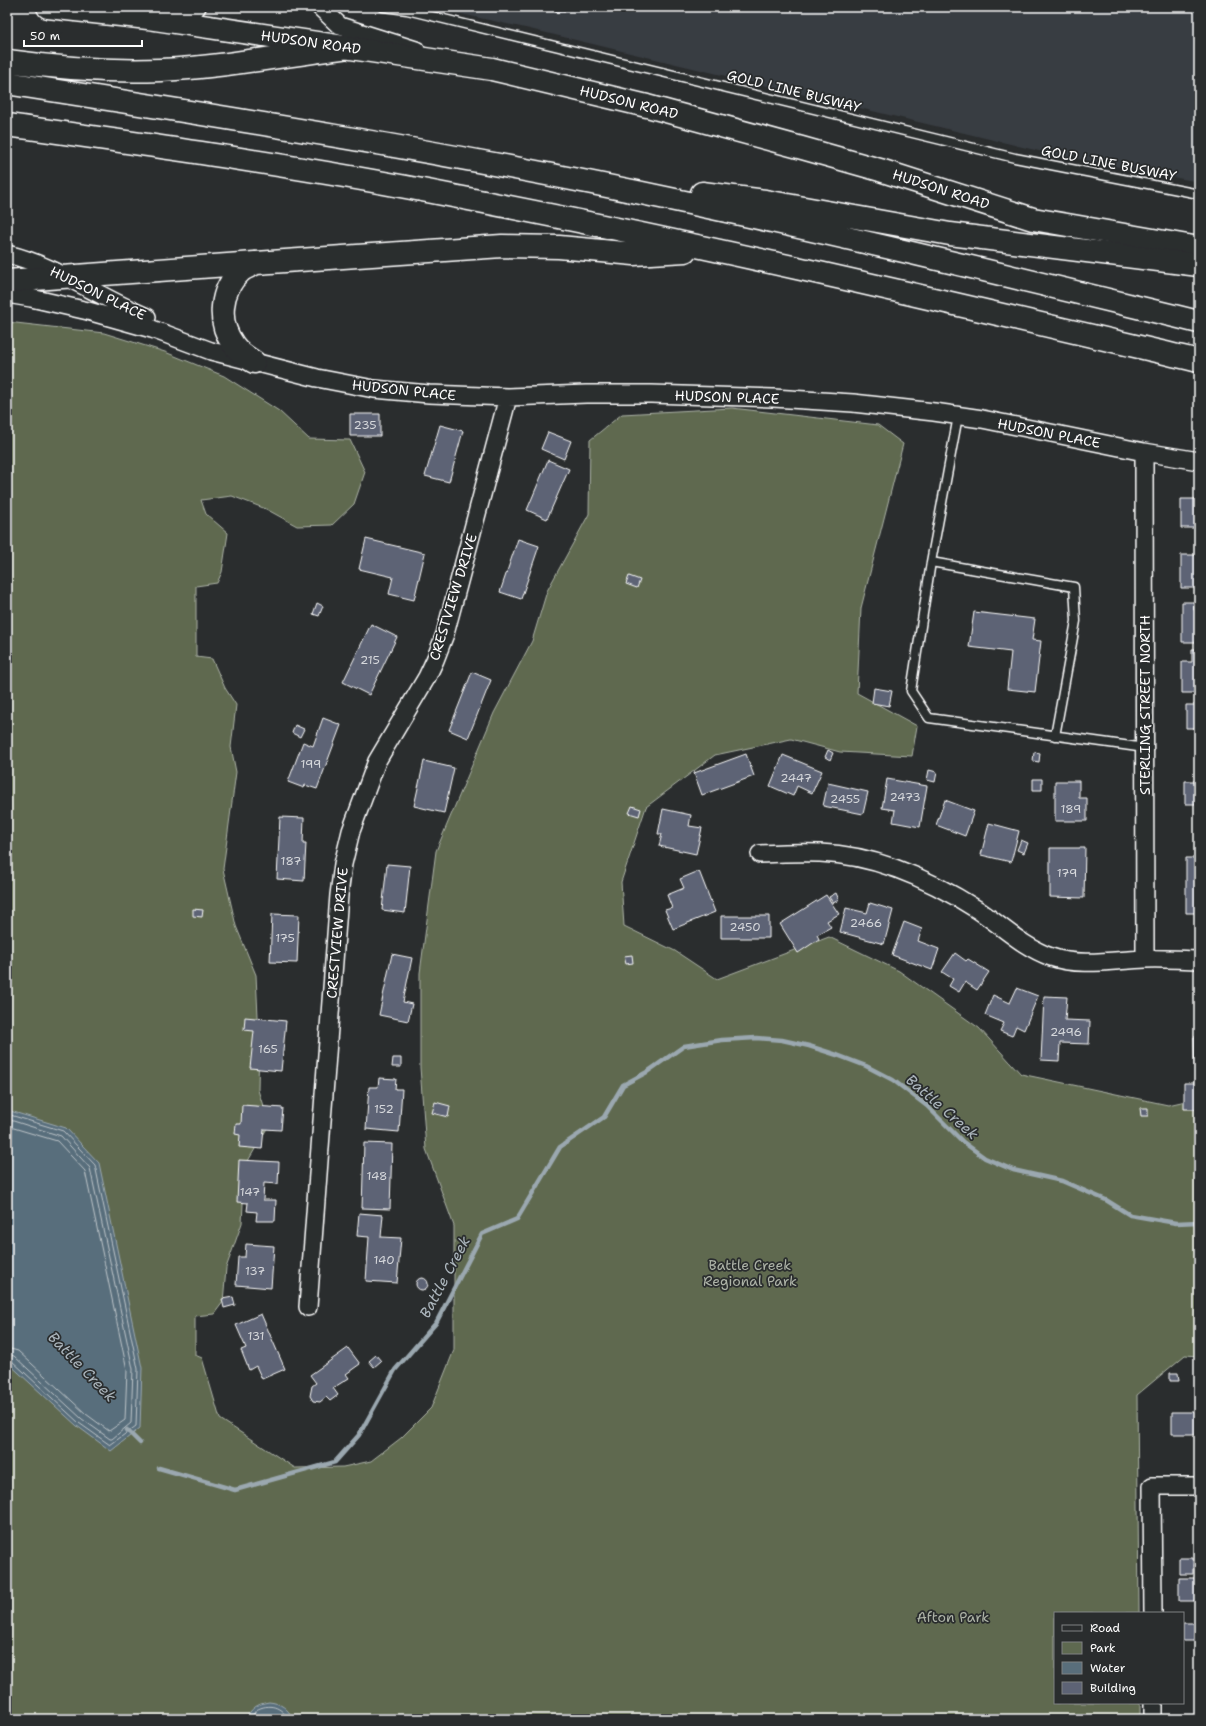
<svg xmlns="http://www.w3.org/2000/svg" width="1206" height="1726" viewBox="0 0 1206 1726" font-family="'Shantell Sans',sans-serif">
<rect width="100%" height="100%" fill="#2a2d2e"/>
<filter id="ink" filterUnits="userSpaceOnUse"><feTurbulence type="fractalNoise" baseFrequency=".025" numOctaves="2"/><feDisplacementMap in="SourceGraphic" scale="8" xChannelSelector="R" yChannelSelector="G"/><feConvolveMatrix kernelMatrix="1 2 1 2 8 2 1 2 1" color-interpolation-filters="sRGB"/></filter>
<g filter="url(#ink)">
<path fill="#393d43" d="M 430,7 L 1199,7 L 1199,182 L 1056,155 L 530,29 Z"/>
<path fill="#5e6950" stroke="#aeb4a8" d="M 7,322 L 104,333 L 165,352 L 224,376 L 279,411 L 309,439 L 350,440 L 365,472 L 354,504 L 332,525 L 297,526 L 266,509 L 232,496 L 201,500 L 206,514 L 228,533 L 222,572 L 217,583 L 196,586 L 196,657 L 212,659 L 225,688 L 236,705 L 231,747 L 236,772 L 223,869 L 236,926 L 256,975 L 259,1037 L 258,1090 L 269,1125 L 245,1166 L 242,1223 L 226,1268 L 223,1302 L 214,1314 L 195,1316 L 195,1355 L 202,1358 L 220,1419 L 295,1468 L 343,1467 L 371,1461 L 401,1438 L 431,1408 L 454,1350 L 454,1226 L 426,1149 L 420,1067 L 420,973 L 436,851 L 494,713 L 532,641 L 547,591 L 589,514 L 590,440 L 622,414 L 732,408 L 878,425 L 903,444 L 861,608 L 857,693 L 917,726 L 912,756 L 840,752 L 791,739 L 715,755 L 646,807 L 621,882 L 624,926 L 675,951 L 717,979 L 829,937 L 899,971 L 979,1028 L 1021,1074 L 1168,1105 L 1199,1098 L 1199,1356 L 1185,1355 L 1137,1395 L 1139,1613 L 1055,1613 L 1055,1703 L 1140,1703 L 1140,1719 L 7,1719 Z"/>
<path fill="#596e7b" stroke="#9ba8b0" d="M 7,1110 L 66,1128 L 99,1163 L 142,1368 L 140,1428 L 111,1451 L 77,1426 L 7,1362 Z
M 269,1702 C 280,1703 288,1708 293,1719 L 246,1719 C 251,1708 257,1704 269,1702 Z"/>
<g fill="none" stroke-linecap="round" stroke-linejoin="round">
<path stroke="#bdc5ca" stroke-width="1" d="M 7,1114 L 63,1131 L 95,1165 L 138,1369 L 136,1426 L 110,1445 L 79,1423 L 11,1360 L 7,1359
M 7,1119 L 61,1136 L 90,1168 L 133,1369 L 131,1423 L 112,1439 L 110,1439 L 82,1419 L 14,1356 L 7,1354
M 7,1126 L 57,1141 L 85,1171 L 127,1370 L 125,1420 L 109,1431 L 86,1414 L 18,1351 L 7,1348
M 251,1719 L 256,1710 C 269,1703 281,1706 288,1719"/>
<path stroke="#9ba8b0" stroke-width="4.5" d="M 127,1430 L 140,1443
M 159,1468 L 235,1490 L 335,1462 L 359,1435 L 395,1370 L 436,1323 L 482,1234 L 517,1219 L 560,1147 L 604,1117 L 623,1085 L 647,1072 L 684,1046 L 722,1040 L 756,1038 L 782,1040 L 809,1046 L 837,1055 L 866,1066 L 893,1080 L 927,1106 L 963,1142 L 985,1158 L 1013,1170 L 1062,1181 L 1106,1200 L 1130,1215 L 1176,1223 L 1199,1222"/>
</g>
<path fill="#5d6375" stroke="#fff" d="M 556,7 L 564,7 L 564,12 L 556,12 Z
M 350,414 L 380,414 L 380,436 L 350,436 Z
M 440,425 L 463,431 L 449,482 L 425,476 Z
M 548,432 L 571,441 L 564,459 L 541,449 Z
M 548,460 L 569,469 L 547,519 L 527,510 Z
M 1181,499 L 1199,499 L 1199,528 L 1181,528 Z
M 366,539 L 425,553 L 414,600 L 389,594 L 393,577 L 359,569 Z
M 518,539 L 539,546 L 521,599 L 500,592 Z
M 1181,555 L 1199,555 L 1199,588 L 1181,588 Z
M 629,576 L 640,580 L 637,588 L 626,584 Z
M 1182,602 L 1194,602 L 1194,610 L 1199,610 L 1199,642 L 1182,642 Z
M 317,603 L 323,606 L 319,616 L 313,614 Z
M 974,612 L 1035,619 L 1032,640 L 1041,641 L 1035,692 L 1007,689 L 1011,652 L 969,647 Z
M 371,624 L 397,637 L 369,695 L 343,682 Z
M 1192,649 L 1199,649 L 1199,693 L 1182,693 L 1182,662 L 1192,662 Z
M 472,672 L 491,680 L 468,738 L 449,730 Z
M 874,688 L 892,691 L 889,706 L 872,703 Z
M 1186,705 L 1199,705 L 1199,745 L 1196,745 L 1196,728 L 1186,728 Z
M 323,718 L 341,725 L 317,789 L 305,785 L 304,788 L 288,782 L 303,742 L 313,746 Z
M 295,725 L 304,729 L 300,737 L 292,733 Z
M 828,750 L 833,753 L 830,760 L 825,757 Z
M 1034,752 L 1040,753 L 1039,762 L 1033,761 Z
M 746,754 L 754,776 L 702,795 L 694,773 Z
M 783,755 L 822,771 L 812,793 L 797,786 L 793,796 L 770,786 Z
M 424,761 L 454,768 L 444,813 L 414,806 Z
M 1199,761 L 1199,804 L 1185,804 L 1185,781 L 1199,781 Z
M 929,770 L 937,772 L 935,782 L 927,780 Z
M 887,779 L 927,786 L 920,827 L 893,822 L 895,810 L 882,808 Z
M 1033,779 L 1042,779 L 1042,790 L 1033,790 Z
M 1055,781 L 1079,781 L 1079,798 L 1087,798 L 1087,821 L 1055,821 Z
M 828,783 L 868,792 L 863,814 L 823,806 Z
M 945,800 L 974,811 L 965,836 L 936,825 Z
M 632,806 L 641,809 L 639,816 L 629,813 Z
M 663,809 L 691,815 L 689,826 L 702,828 L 696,854 L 659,846 L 662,834 L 658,834 Z
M 280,817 L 304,818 L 303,843 L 306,843 L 304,881 L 277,879 Z
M 989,823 L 1019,831 L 1011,862 L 981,855 Z
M 1021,840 L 1028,843 L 1024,853 L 1017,850 Z
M 1050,848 L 1085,848 L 1084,898 L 1050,897 Z
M 1186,858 L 1199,858 L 1199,913 L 1186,913 Z
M 387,864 L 410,866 L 405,913 L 382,910 Z
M 699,871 L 715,912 L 673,929 L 665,910 L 672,908 L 667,895 L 684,888 L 680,879 Z
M 836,893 L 839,900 L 833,903 L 829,897 Z
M 826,895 L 839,914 L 827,921 L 831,927 L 817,935 L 819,939 L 798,953 L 780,924 Z
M 870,903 L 893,910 L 884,944 L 840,932 L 846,908 L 867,913 Z
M 193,909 L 203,910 L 202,917 L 193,916 Z
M 272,914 L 299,915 L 297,963 L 270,962 Z
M 721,916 L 769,916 L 769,938 L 721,938 Z
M 904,922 L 922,929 L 918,941 L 939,949 L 932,970 L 892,955 Z
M 955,953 L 966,961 L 968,959 L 989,972 L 977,990 L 965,982 L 959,992 L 949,986 L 953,979 L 942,972 Z
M 392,954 L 412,958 L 403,1002 L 412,1004 L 408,1021 L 379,1015 Z
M 632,955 L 633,963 L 626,964 L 624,956 Z
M 1017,988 L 1038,996 L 1024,1030 L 1016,1026 L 1012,1036 L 1000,1031 L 1004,1023 L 985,1015 L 993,995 L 1010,1003 Z
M 1044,996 L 1067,997 L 1065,1020 L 1090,1021 L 1089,1044 L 1060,1043 L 1059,1061 L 1041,1060 Z
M 245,1017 L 286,1021 L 281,1071 L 250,1068 L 254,1031 L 244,1030 Z
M 1194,1037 L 1199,1037 L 1199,1109 L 1184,1109 L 1184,1083 L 1195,1083 Z
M 393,1058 L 401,1058 L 401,1067 L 392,1067 Z
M 379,1078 L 396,1079 L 395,1089 L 402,1089 L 399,1132 L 366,1129 L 369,1087 L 378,1087 Z
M 435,1102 L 450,1106 L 448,1117 L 432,1113 Z
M 242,1105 L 283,1108 L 281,1130 L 264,1129 L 262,1149 L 239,1147 L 240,1135 L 235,1134 L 236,1124 L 241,1124 Z
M 1140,1108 L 1148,1108 L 1148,1116 L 1141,1116 Z
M 364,1143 L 392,1144 L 390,1209 L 362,1208 Z
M 239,1160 L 279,1162 L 278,1184 L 264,1183 L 263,1200 L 276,1200 L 275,1221 L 256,1221 L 257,1212 L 247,1211 L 248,1203 L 237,1202 Z
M 359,1213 L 383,1215 L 381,1237 L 401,1238 L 397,1283 L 366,1281 L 369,1237 L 357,1236 Z
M 246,1244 L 274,1246 L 271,1288 L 236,1285 L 238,1257 L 245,1257 Z
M416 1284a6 6 0 1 1 12 0a6 6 0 1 1-12 0Z
M 233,1297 L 235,1305 L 224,1308 L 222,1299 Z
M 261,1314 L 285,1369 L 262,1379 L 256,1366 L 249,1370 L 241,1350 L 246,1348 L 236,1325 Z
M 348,1348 L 360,1364 L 346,1374 L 349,1378 L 333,1388 L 338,1395 L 330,1401 L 326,1397 L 320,1402 L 313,1401 L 310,1396 L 312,1386 L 316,1383 L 310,1375 Z
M 376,1355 L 381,1361 L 374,1367 L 369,1361 Z
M 1170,1373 L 1178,1373 L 1179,1381 L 1170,1381 Z
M 1172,1412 L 1199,1412 L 1199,1434 L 1172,1434 Z
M 1197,1537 L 1199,1537 L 1199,1556 L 1197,1556 Z
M 1179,1558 L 1193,1558 L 1193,1574 L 1179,1574 Z
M 1179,1578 L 1196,1578 L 1197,1601 L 1179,1601 Z
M 1183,1623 L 1197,1623 L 1197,1641 L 1183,1641 Z
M 1197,1651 L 1199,1651 L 1199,1672 L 1197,1672 Z"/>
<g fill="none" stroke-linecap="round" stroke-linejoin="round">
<g stroke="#fff" stroke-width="11">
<path id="lane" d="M 383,7 L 407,10 L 1015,158 L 1199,194
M 958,416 L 931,562 L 911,691 L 929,718 L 1145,748
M 931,562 L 1074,587 L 1076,621 L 1055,736"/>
</g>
<g stroke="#fff" stroke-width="20">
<path id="street" d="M 320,7 L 340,26 L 416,50
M 145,11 L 184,10 L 197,7
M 7,254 C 57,266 100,298 147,317
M 7,294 L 31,298 L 88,311 L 152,329 L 211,351 L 317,378 L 374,389 L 429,394 L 508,397 L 586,394 L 651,394 L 773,398 L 853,403 L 934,412 L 982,419 L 1144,452 L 1199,461
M 1144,452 L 1145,959
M 760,854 C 780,853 800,852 820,853 C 877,855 931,880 978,910 C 1002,926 1023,947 1051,957 C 1079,967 1116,960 1145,959 C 1163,958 1181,960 1199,960
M 308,1307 L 339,895 L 343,864 L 351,831 L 377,761 L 427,677 L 435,660 L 445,634 L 508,397
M 1153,1613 L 1152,1486 L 1199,1486
M 1153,1703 L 1153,1719"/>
</g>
<g stroke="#fff" stroke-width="25">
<path id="secondary" d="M 48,7 L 148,18 L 492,69 L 647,106 L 802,148 L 880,170 L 1033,219 L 1199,248"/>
</g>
<g stroke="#fff" stroke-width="25">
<path id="highway" d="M 7,61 C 58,68 110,72 161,70 C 224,67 286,55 348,47
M 7,83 C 230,118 454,153 675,200 C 851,237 1025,280 1199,322
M 7,125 C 155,146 306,167 453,196 C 703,244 951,303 1199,361
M 702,193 L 765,201 L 950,234 L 1199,265
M 7,281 L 255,263
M 254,362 C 246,357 238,352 233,344 C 217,322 220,290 240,272 C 244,268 251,266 256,263 L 502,246 L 559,247 L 634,254 L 685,251"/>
</g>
<use href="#lane" stroke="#2a2d2e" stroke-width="8"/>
<use href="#street" stroke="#2a2d2e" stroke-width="17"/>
<use href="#secondary" stroke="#2a2d2e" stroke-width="22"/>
<use href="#highway" stroke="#2a2d2e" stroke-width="22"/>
</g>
</g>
<g text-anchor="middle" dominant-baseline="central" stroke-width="3.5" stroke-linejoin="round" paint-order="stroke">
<g font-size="12" fill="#d6d8dc">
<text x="365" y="425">235</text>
<text x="370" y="660">215</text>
<text x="311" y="764">199</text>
<text x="796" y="778">2447</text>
<text x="905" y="797">2473</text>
<text x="845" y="799">2455</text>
<text x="1071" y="809">189</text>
<text x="291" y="861">187</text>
<text x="1067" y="873">179</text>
<text x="866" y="923">2466</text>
<text x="745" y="927">2450</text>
<text x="285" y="938">175</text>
<text x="1066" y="1032">2496</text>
<text x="268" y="1049">165</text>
<text x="384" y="1109">152</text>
<text x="377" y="1176">148</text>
<text x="250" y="1192">147</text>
<text x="384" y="1260">140</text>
<text x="255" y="1271">137</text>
<text x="256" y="1336">131</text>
</g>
<g font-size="14" fill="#fff" stroke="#2a2d2e">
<text transform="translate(311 42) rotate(8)">HUDSON ROAD</text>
<text transform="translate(794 91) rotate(14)">GOLD LINE BUSWAY</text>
<text transform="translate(629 102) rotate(14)">HUDSON ROAD</text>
<text transform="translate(1109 163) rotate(11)">GOLD LINE BUSWAY</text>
<text transform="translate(941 189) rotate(18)">HUDSON ROAD</text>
<text transform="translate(98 293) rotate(26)">HUDSON PLACE</text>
<text transform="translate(404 390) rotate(6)">HUDSON PLACE</text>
<text transform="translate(727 397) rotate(2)">HUDSON PLACE</text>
<text transform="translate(1049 433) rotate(11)">HUDSON PLACE</text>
<text transform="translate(453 597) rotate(-73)">CRESTVIEW DRIVE</text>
<text transform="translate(1145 705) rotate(-90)">STERLING STREET NORTH</text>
<text transform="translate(337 933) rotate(-85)">CRESTVIEW DRIVE</text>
</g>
<g font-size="14" fill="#aeb4a8" stroke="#2a2d2e">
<text x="750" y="1265">Battle Creek<tspan x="750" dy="16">Regional Park</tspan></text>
<text x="953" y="1617">Afton Park</text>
</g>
<g font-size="15" font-style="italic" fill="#acb6bd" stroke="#2a2d2e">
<text transform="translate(942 1107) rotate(41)">Battle Creek</text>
<text transform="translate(445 1277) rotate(-62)">Battle Creek</text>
<text transform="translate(82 1367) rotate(46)">Battle Creek</text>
</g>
</g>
<rect width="1206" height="1726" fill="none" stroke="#2a2d2e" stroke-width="24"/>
<rect x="12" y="12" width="1182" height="1702" fill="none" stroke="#fff" stroke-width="1.5" filter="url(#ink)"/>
<rect x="1054" y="1612" width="130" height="92" fill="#2a2d2e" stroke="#7f8182"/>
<rect x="1062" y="1625" width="20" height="6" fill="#2a2d2e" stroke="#7f8182"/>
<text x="1090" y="1632" font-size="12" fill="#ffffff">Road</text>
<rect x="1062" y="1642" width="20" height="12" fill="#5e6950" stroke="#7f8182"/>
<text x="1090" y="1652" font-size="12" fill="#ffffff">Park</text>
<rect x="1062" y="1662" width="20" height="12" fill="#596e7b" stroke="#7f8182"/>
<text x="1090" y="1672" font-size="12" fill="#ffffff">Water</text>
<rect x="1062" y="1682" width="20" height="12" fill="#5d6375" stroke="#7f8182"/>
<text x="1090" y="1692" font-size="12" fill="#ffffff">Building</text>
<path d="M24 40v6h118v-6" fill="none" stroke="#ffffff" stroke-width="2"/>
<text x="30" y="40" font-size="12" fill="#ffffff" stroke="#2a2d2e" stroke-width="3" paint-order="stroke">50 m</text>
</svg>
